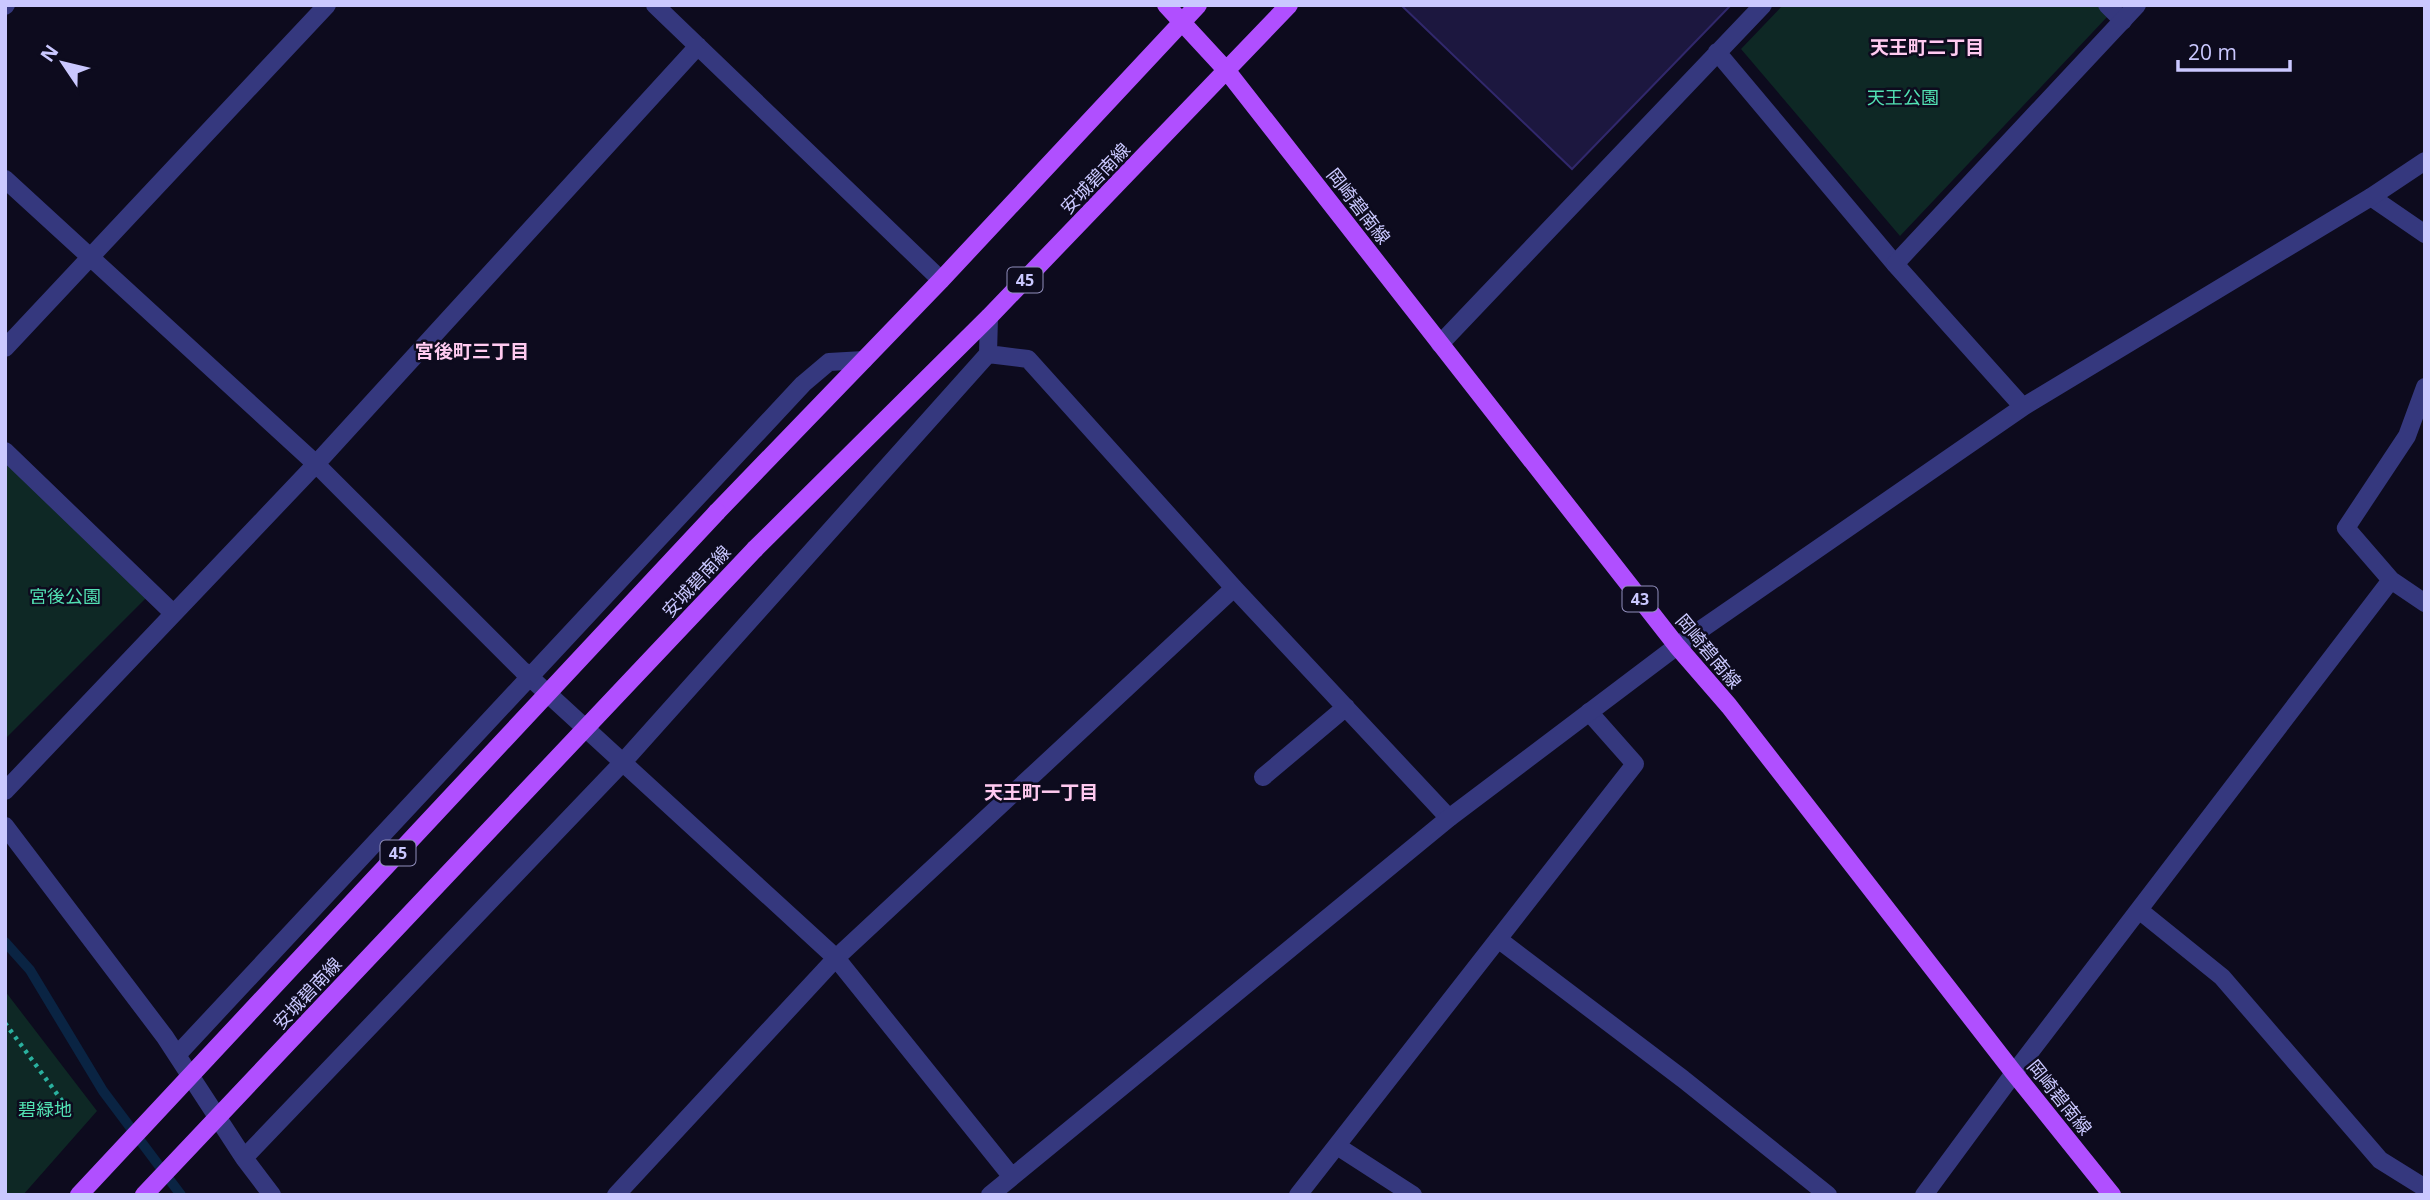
<svg xmlns="http://www.w3.org/2000/svg" width="2430" height="1200" viewBox="0 0 2430 1200" font-family="'Open Sans','Noto Sans JP',sans-serif">
<rect width="100%" height="100%" fill="#0d0b1e"/>
<path fill="#0e2825" d="M 1783,5 L 2096,5 L 2108,16 L 1900,236 L 1741,49 Z
M 5,459 L 148,596 L 5,739 Z
M 5,991 L 97,1111 L 23,1195 L 5,1195 Z"/>
<g fill="none" stroke-linecap="round" stroke-linejoin="round">
<path stroke="#0a2443" stroke-width="10" d="M 5,942 L 30,970 L 103,1091 L 181,1195"/>
</g>
<path fill="#1c173f" stroke="#31286c" stroke-width="2" d="M 1401,5 L 1731,5 L 1572,169 Z"/>
<g fill="none" stroke-linecap="round" stroke-linejoin="round">
<path stroke="#2ab19f" stroke-width="4.5" stroke-dasharray="3.5 5" stroke-linecap="butt" d="M 5,1023 L 71,1113"/>
<path stroke="#35387e" stroke-width="18" d="M 655,5 L 941,280
M 2107,5 L 2123,21
M 5,6 L 6,5
M 1717,52 L 1895,264
M 5,179 L 316,464 L 522,670 L 836,958 L 1012,1177
M 2371,197 L 2425,234
M 1440,344 L 1763,5
M 5,348 L 327,5
M 988,354 L 1028,359 L 1234,588 L 1449,818
M 2425,387 L 2407,436 L 2346,528 L 2391,580 L 2425,603
M 5,451 L 173,613
M 1263,777 L 1346,707
M 5,791 L 316,464 L 698,46
M 5,826 L 165,1037 L 244,1158 L 272,1195
M 2139,910 L 2222,977 L 2380,1160 L 2425,1188
M 1498,939 L 1683,1079 L 1828,1195
M 177,1055 L 803,384 L 829,362 L 864,360
M 1337,1146 L 1413,1195
M 244,1158 L 624,761 L 988,354 L 989,317
M 616,1195 L 836,958 L 1234,588
M 990,1195 L 1146,1067
M 1298,1195 L 1635,764 L 1589,712
M 1924,1195 L 2014,1073 L 2391,580"/>
<path stroke="#35387e" stroke-width="18" d="M 2023,407 L 1895,264 L 2137,5
M 1146,1067 L 1449,818 L 1677,646 L 2023,407 L 2371,197 L 2425,161"/>
<path stroke="#b04fff" stroke-width="18" d="M 1166,5 L 1227,71 L 1677,646 L 1729,706 L 2014,1073 L 2112,1195
M 717,512 L 941,280 L 1198,5
M 755,549 L 989,317 L 1289,5"/>
<path stroke="#b04fff" stroke-width="18" d="M 79,1195 L 717,512
M 144,1195 L 755,549"/>
</g>
<g text-anchor="middle" dominant-baseline="central" stroke-width="5" stroke-linejoin="round" paint-order="stroke">
<g fill="#0d0b1e" stroke="#918fbc" stroke-width="2">
<rect x="1007.5" y="267.5" width="35" height="25" rx="5"/>
<rect x="1622.5" y="586.5" width="35" height="25" rx="5"/>
<rect x="380.5" y="840.5" width="35" height="25" rx="5"/>
</g>
<g font-size="16" font-weight="bold" fill="#cac8ff">
<text x="1025" y="280">45</text>
<text x="1640" y="599">43</text>
<text x="398" y="853">45</text>
</g>
<g font-size="18" fill="#52e1b3" stroke="#0d0b1e">
<text x="1903" y="97">天王公園</text>
<text x="65" y="596">宮後公園</text>
<text x="45" y="1109">碧緑地</text>
</g>
<g font-size="18" fill="#cac8ff" stroke="#0d0b1e">
<text transform="translate(1095 178) rotate(-46)">安城碧南線</text>
<text transform="translate(1359 206) rotate(52)">岡崎碧南線</text>
<text transform="translate(696 581) rotate(-47)">安城碧南線</text>
<text transform="translate(1709 651) rotate(50)">岡崎碧南線</text>
<text transform="translate(307 993) rotate(-47)">安城碧南線</text>
<text transform="translate(2060 1097) rotate(51)">岡崎碧南線</text>
</g>
<g font-size="19" font-weight="bold" fill="#ffcaf0" stroke="#0d0b1e">
<text x="1927" y="47">天王町二丁目</text>
<text x="472" y="351">宮後町三丁目</text>
<text x="1041" y="792">天王町一丁目</text>
</g>
</g>
<rect width="2430" height="1200" fill="none" stroke="#cac8ff" stroke-width="14"/>
<g transform="translate(63 63) rotate(305)" stroke="#0d0b1e" stroke-width="5" paint-order="stroke">
<path d="M0-5L12 26L0 18L-12 26Z" fill="#cac8ff"/>
<text y="-10" font-size="19" font-weight="bold" text-anchor="middle" fill="#cac8ff">N</text>
</g>
<path d="M2178 60v10h112v-10" fill="none" stroke="#cac8ff" stroke-width="3.5"/>
<text x="2188" y="60" font-size="21" fill="#cac8ff" stroke="#0d0b1e" stroke-width="5" paint-order="stroke">20 m</text>
</svg>
